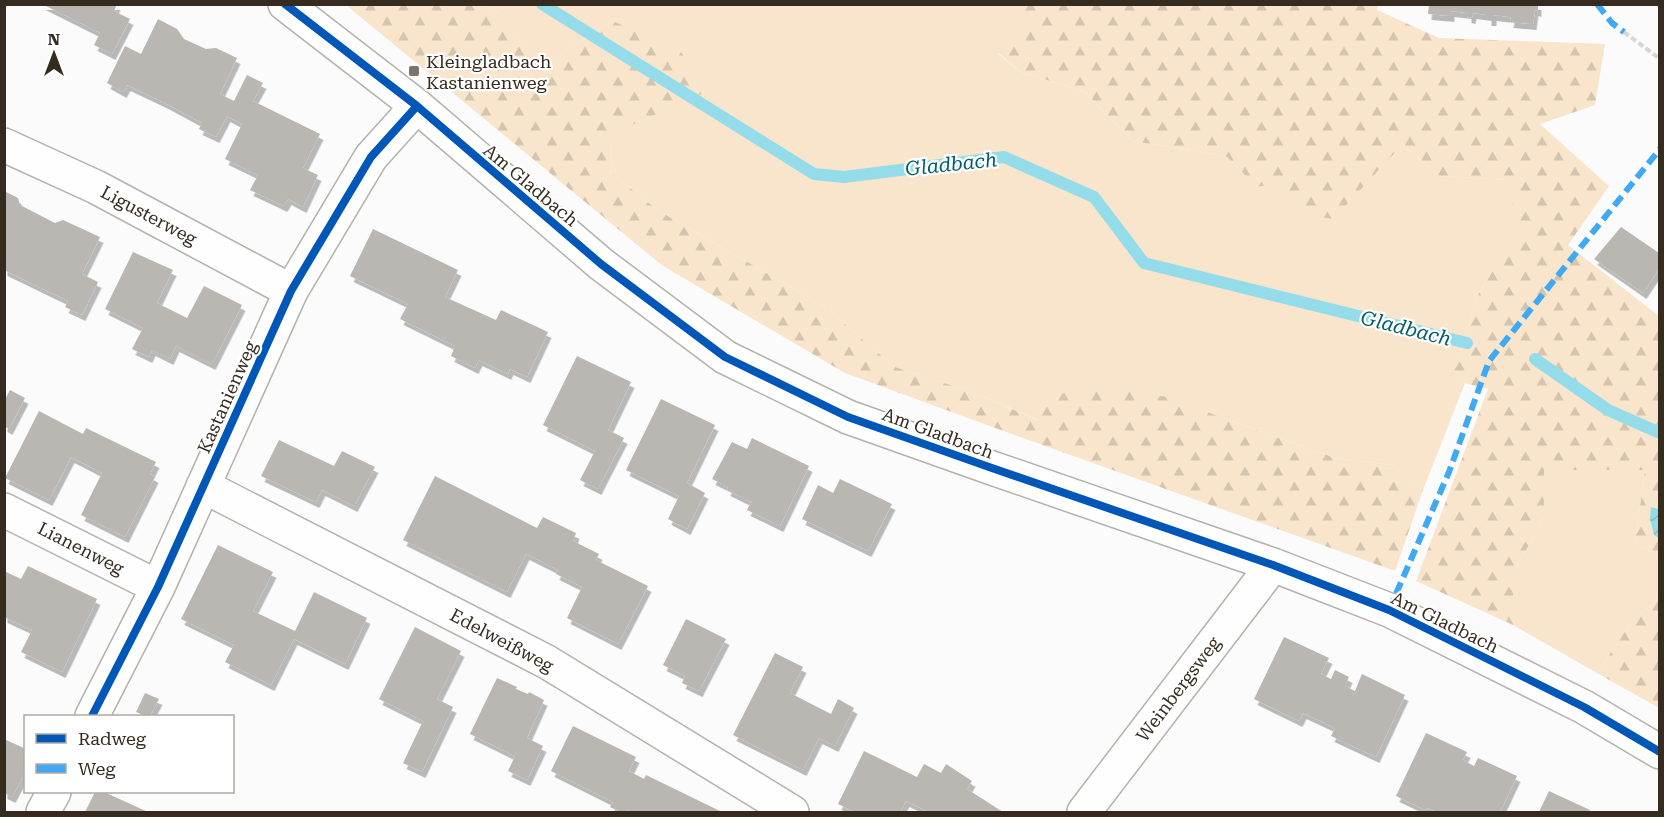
<svg xmlns="http://www.w3.org/2000/svg" width="1664" height="817" viewBox="0 0 1664 817" font-family="'Roboto Serif',serif">
<defs>
<pattern id="forest-firs" width="22" height="20" patternUnits="userSpaceOnUse" patternTransform="scale(1.5)"><rect width="22" height="20" fill="#f8e5cc"/><path d="M5 1l3.5 6h-7zM16 11l3.5 6h-7z" fill="#d5c5af"/></pattern>
<pattern id="water-waves" width="16" height="10" patternUnits="userSpaceOnUse" patternTransform="scale(1.5)"><rect width="16" height="10" fill="#94dce9"/><path d="M0 5q4-4 8 0t8 0" fill="none" stroke="#80bdc7"/></pattern>
<filter id="shadow"><feDropShadow dx="3.5" dy="6" stdDeviation="0" flood-color="#0004"/></filter>
</defs>
<rect width="100%" height="100%" fill="#fbfbfb"/>
<path fill="#f8e5cc" d="M 482,5 L 1019,5 L 1019,30 L 998,54 L 1021,72 L 1085,92 L 1132,141 L 1198,151 L 1227,157 L 1257,187 L 1403,144 L 1439,176 L 1508,180 L 1519,229 L 1478,295 L 1454,370 L 1465,383 L 1423,490 L 1393,465 L 1335,458 L 1223,418 L 1039,420 L 972,392 L 895,367 L 822,305 L 659,211 L 611,173 L 612,135 L 634,124 L 613,21 L 545,64 L 498,12 Z
M 1544,470 L 1645,470 L 1635,542 L 1659,556 L 1659,598 L 1632,621 L 1597,673 L 1513,625 L 1513,574 L 1544,517 Z"/>
<path fill="url(#forest-firs)" d="M 1019,4 L 1378,5 L 1377,10 L 1439,38 L 1605,44 L 1595,105 L 1540,124 L 1609,186 L 1568,245 L 1659,316 L 1659,556 L 1635,542 L 1645,470 L 1544,470 L 1544,517 L 1513,574 L 1513,625 L 1416,581 L 1488,389 L 1465,383 L 1454,370 L 1478,295 L 1518,229 L 1508,180 L 1439,176 L 1403,144 L 1333,219 L 1289,211 L 1289,181 L 1257,187 L 1227,157 L 1198,151 L 1132,141 L 1085,92 L 1021,72 L 998,53 L 1019,30 Z
M 346,5 L 482,5 L 498,12 L 545,64 L 613,21 L 682,53 L 706,92 L 634,124 L 612,136 L 611,173 L 659,211 L 822,305 L 895,367 L 972,392 L 1038,420 L 1046,400 L 1082,386 L 1169,397 L 1223,418 L 1335,458 L 1393,465 L 1423,490 L 1395,571 L 1009,433 L 845,373 L 663,266 Z
M 1659,598 L 1659,708 L 1597,673 L 1632,621 Z"/>
<path fill="url(#water-waves)" d="M 1651,507 L 1659,509 L 1659,538 L 1654,535 L 1650,519 Z"/>
<g fill="none" stroke-linecap="round" stroke-linejoin="round">
<path stroke="#94dce9" stroke-width="12" d="M 542,4 L 814,174 L 844,177 L 1004,157 L 1094,197 L 1144,263 L 1467,343
M 1535,359 L 1608,410 L 1660,433"/>
</g>
<path fill="#bab6b1" filter="url(#shadow)" d="M 42,4 L 117,4 L 114,11 L 130,19 L 112,54 L 94,45 L 100,33 Z
M 1429,4 L 1538,4 L 1538,11 L 1535,10 L 1533,24 L 1510,22 L 1511,17 L 1493,15 L 1493,20 L 1488,20 L 1488,15 L 1473,13 L 1472,18 L 1468,17 L 1468,13 L 1451,11 L 1451,16 L 1428,14 Z
M 158,19 L 177,29 L 184,39 L 206,49 L 216,48 L 237,58 L 220,94 L 234,101 L 247,75 L 263,83 L 253,101 L 320,134 L 303,168 L 318,175 L 303,207 L 288,199 L 284,206 L 250,190 L 258,175 L 225,159 L 242,124 L 227,116 L 216,137 L 199,129 L 202,123 L 165,103 L 127,85 L 123,92 L 107,83 L 125,46 L 141,54 Z
M 4,191 L 18,198 L 20,205 L 55,223 L 63,220 L 100,237 L 82,274 L 98,282 L 82,315 L 65,307 L 68,301 L 4,270 Z
M 1621,227 L 1659,253 L 1659,269 L 1643,293 L 1594,259 Z
M 373,229 L 458,270 L 445,297 L 496,320 L 501,310 L 548,332 L 527,377 L 510,369 L 508,374 L 479,360 L 475,368 L 451,356 L 455,346 L 400,319 L 408,304 L 350,276 Z
M 133,252 L 173,270 L 157,303 L 187,318 L 204,286 L 242,305 L 212,364 L 176,346 L 170,359 L 152,350 L 149,357 L 132,349 L 143,328 L 105,309 Z
M 577,356 L 631,382 L 608,430 L 624,438 L 598,489 L 580,480 L 595,451 L 543,425 Z
M 10,390 L 25,398 L 9,429 L 4,426 L 4,401 Z
M 661,399 L 715,425 L 687,483 L 705,493 L 687,529 L 668,519 L 679,496 L 626,470 Z
M 39,411 L 83,434 L 86,428 L 156,462 L 150,474 L 155,477 L 125,537 L 81,515 L 102,473 L 71,457 L 49,500 L 5,478 Z
M 752,438 L 809,466 L 780,526 L 747,510 L 751,502 L 727,490 L 728,487 L 712,479 L 732,442 L 747,449 Z
M 279,440 L 334,466 L 342,451 L 375,467 L 354,506 L 322,490 L 316,502 L 261,476 Z
M 435,476 L 537,528 L 543,517 L 576,533 L 573,541 L 599,554 L 596,560 L 648,586 L 618,644 L 567,618 L 582,587 L 556,574 L 558,570 L 526,554 L 507,592 L 403,540 Z
M 840,479 L 892,504 L 868,551 L 802,519 L 818,485 L 833,493 Z
M 218,545 L 273,572 L 253,611 L 276,622 L 295,631 L 314,592 L 367,618 L 345,664 L 294,639 L 271,685 L 225,662 L 234,645 L 181,619 Z
M 28,566 L 97,599 L 62,672 L 21,652 L 32,630 L 4,617 L 4,571 L 21,579 Z
M 686,619 L 726,639 L 699,691 L 682,683 L 685,676 L 663,665 Z
M 415,627 L 461,651 L 437,699 L 453,707 L 422,772 L 403,763 L 423,721 L 379,699 Z
M 1284,637 L 1329,658 L 1321,674 L 1331,679 L 1335,670 L 1349,677 L 1345,686 L 1355,691 L 1362,674 L 1405,695 L 1376,757 L 1331,736 L 1335,728 L 1303,713 L 1299,721 L 1254,699 Z
M 775,653 L 803,667 L 790,693 L 831,714 L 838,699 L 854,708 L 835,746 L 819,738 L 803,770 L 733,735 Z
M 497,678 L 517,687 L 516,689 L 528,694 L 529,692 L 544,700 L 527,738 L 543,746 L 527,780 L 508,771 L 515,756 L 470,734 Z
M 145,693 L 159,699 L 150,716 L 146,716 L 136,712 Z
M 573,726 L 636,757 L 629,771 L 644,779 L 646,775 L 722,812 L 632,812 L 628,810 L 627,812 L 620,812 L 610,807 L 613,802 L 551,771 Z
M 1426,733 L 1467,752 L 1463,760 L 1474,766 L 1478,758 L 1517,776 L 1500,812 L 1437,812 L 1427,808 L 1425,810 L 1396,796 Z
M 4,739 L 26,749 L 26,771 L 12,797 L 4,793 Z
M 864,751 L 917,777 L 924,764 L 941,773 L 946,764 L 972,781 L 967,789 L 1003,812 L 929,812 L 906,801 L 900,812 L 855,812 L 838,804 Z
M 1549,791 L 1590,810 L 1589,812 L 1539,812 Z
M 95,792 L 104,792 L 148,812 L 85,812 Z"/>
<g fill="none" stroke-linecap="round" stroke-linejoin="round">
<g stroke="#b5b1ab" stroke-width="36">
<path id="minor" d="M 285,4 L 417,106 L 601,264 L 725,357 L 848,417 L 989,467 L 1273,565 L 1389,610 L 1584,707 L 1660,752
M 4,145 L 96,187 L 291,291
M 203,486 L 547,662 L 792,812
M 4,510 L 158,587
M 92,716 L 158,587 L 291,291 L 371,157 L 417,106
M 43,812 L 54,792
M 1084,812 L 1273,565"/>
</g>
<path stroke="#d6d6d6" stroke-width="4" stroke-dasharray="6 3" stroke-linecap="butt" d="M 1624,32 L 1660,59"/>
<use href="#minor" stroke="#fefefe" stroke-width="33"/>
<path stroke="#3fa9f5" stroke-width="6" stroke-dasharray="12 6" stroke-linecap="butt" d="M 1597,4 L 1612,23 L 1624,32
M 1389,610 L 1449,472 L 1489,361 L 1660,149"/>
<g stroke="#fff" stroke-width="11">
<path id="cycleway" d="M 285,4 L 417,106 L 601,264 L 725,357 L 848,417 L 989,467 L 1273,565 L 1389,610 L 1584,707 L 1660,752
M 92,716 L 158,587 L 291,291 L 371,157 L 417,106"/>
</g>
<use href="#cycleway" stroke="#0057b8" stroke-width="8"/>
</g>
<rect fill="#7a746c" stroke="#fff" stroke-width="2" x="408" y="65" width="12" height="12" rx="3"/>
<g text-anchor="middle" dominant-baseline="central" stroke-width="4.5" stroke-linejoin="round" paint-order="stroke">
<g font-size="18" fill="#352b1f" stroke="#fff" text-anchor="start">
<text x="426" y="61">Kleingladbach<tspan x="426" dy="21">Kastanienweg</tspan></text>
</g>
<g font-size="18" fill="#352b1f" stroke="#fff">
<text transform="translate(531 185) rotate(40)">Am Gladbach</text>
<text transform="translate(149 215) rotate(28)">Ligusterweg</text>
<text transform="translate(227 397) rotate(-66)">Kastanienweg</text>
<text transform="translate(938 433) rotate(20)">Am Gladbach</text>
<text transform="translate(81 548) rotate(27)">Lianenweg</text>
<text transform="translate(1445 622) rotate(26)">Am Gladbach</text>
<text transform="translate(502 640) rotate(28)">Edelweißweg</text>
<text transform="translate(1178 689) rotate(-53)">Weinbergsweg</text>
</g>
<g font-size="20" font-style="italic" fill="#005e6b" stroke="#fff">
<text transform="translate(951 164) rotate(-6)">Gladbach</text>
<text transform="translate(1406 328) rotate(14)">Gladbach</text>
</g>
</g>
<rect width="1664" height="817" fill="none" stroke="#352b1f" stroke-width="12"/>
<rect x="24" y="715" width="210" height="78" fill="#ffffff" stroke="#aeaaa5" stroke-width="1.5"/>
<rect x="36" y="734" width="30" height="9" fill="#0057b8" stroke="#aeaaa5" stroke-width="1.5"/>
<text x="78" y="745" font-size="18" fill="#352b1f">Radweg</text>
<rect x="36" y="764" width="30" height="9" fill="#3fa9f5" stroke="#aeaaa5" stroke-width="1.5"/>
<text x="78" y="775" font-size="18" fill="#352b1f">Weg</text>
<g transform="translate(54 54)" stroke="#ffffff" stroke-width="4.5" paint-order="stroke">
<path d="M0-4.5L10 22L0 15L-10 22Z" fill="#352b1f"/>
<text y="-9" font-size="16" font-weight="bold" text-anchor="middle" fill="#352b1f">N</text>
</g>
</svg>
